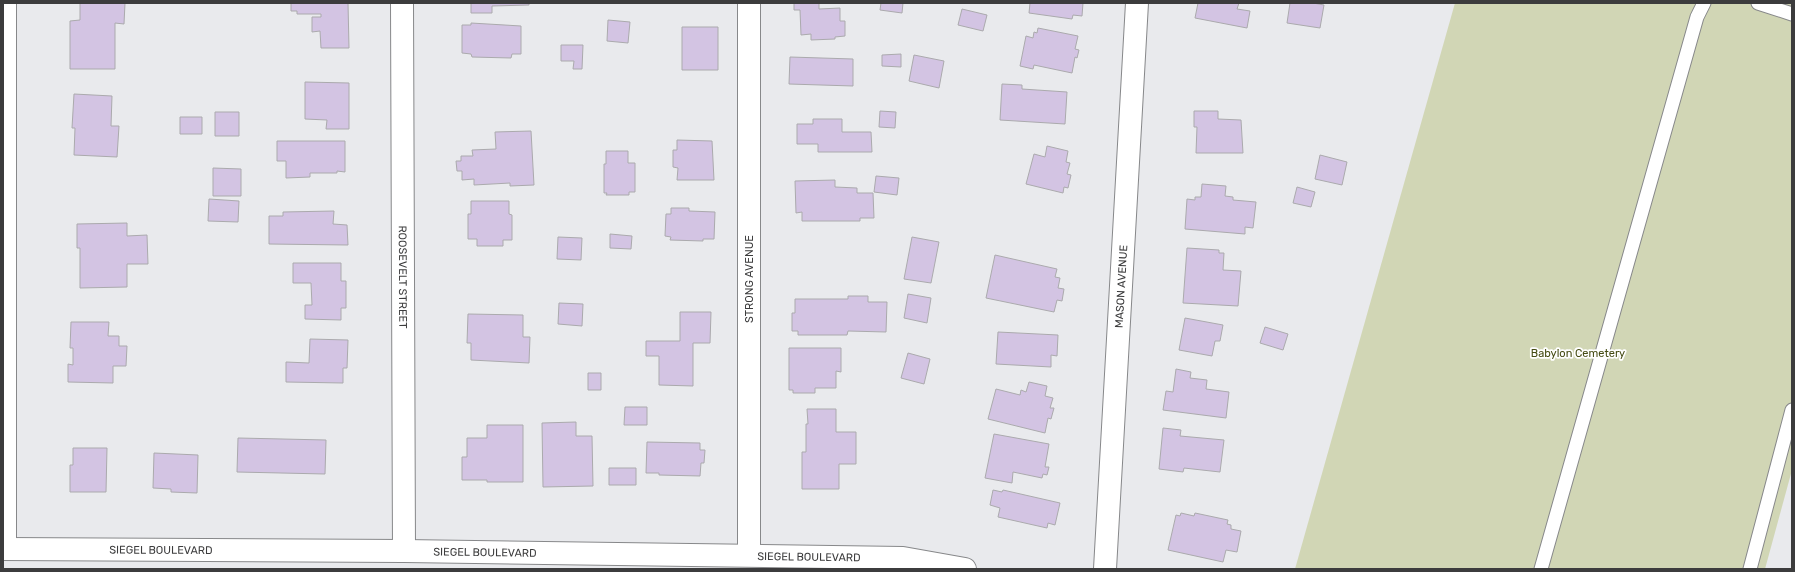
<svg xmlns="http://www.w3.org/2000/svg" width="1795" height="572" viewBox="0 0 1795 572" font-family="Rubik,sans-serif">
<rect width="100%" height="100%" fill="#e9eaed"/>
<path fill="#d1d6b5" d="M 1455,3 L 1792,3 L 1792,470 L 1765,569 L 1295,569 Z"/>
<path fill="#d3c4e3" stroke="#abaaad" d="M 80,3 L 125,3 L 124,24 L 115,23 L 115,69 L 70,69 L 70,21 L 80,20 Z
M 291,3 L 348,3 L 349,48 L 321,48 L 320,31 L 312,32 L 312,17 L 321,17 L 321,14 L 297,14 L 297,11 L 291,11 Z
M 471,3 L 529,3 L 529,5 L 492,6 L 492,13 L 471,13 Z
M 794,3 L 819,3 L 819,9 L 840,8 L 840,21 L 845,21 L 845,36 L 835,37 L 835,39 L 811,40 L 811,34 L 801,35 L 800,10 L 794,10 Z
M 881,3 L 903,3 L 902,13 L 880,10 Z
M 1030,3 L 1083,3 L 1082,16 L 1073,15 L 1072,19 L 1029,13 Z
M 1198,3 L 1239,3 L 1237,9 L 1250,11 L 1247,28 L 1195,18 Z
M 1290,3 L 1313,3 L 1324,5 L 1320,28 L 1287,23 Z
M 962,9 L 987,15 L 983,31 L 958,25 Z
M 608,20 L 630,22 L 628,43 L 607,41 Z
M 471,23 L 521,26 L 521,54 L 512,54 L 511,58 L 472,57 L 471,54 L 462,53 L 462,25 L 471,25 Z
M 682,27 L 718,27 L 718,70 L 682,70 Z
M 1038,28 L 1078,36 L 1075,49 L 1079,50 L 1077,58 L 1075,57 L 1072,73 L 1034,65 L 1033,69 L 1020,66 L 1026,36 L 1033,38 L 1034,32 L 1037,33 Z
M 561,45 L 583,45 L 582,69 L 573,69 L 574,61 L 561,61 Z
M 901,54 L 901,67 L 882,66 L 882,55 Z
M 914,55 L 944,61 L 939,88 L 909,81 Z
M 790,57 L 853,59 L 853,86 L 789,84 Z
M 305,82 L 349,83 L 349,129 L 326,129 L 327,120 L 305,119 Z
M 1002,84 L 1022,85 L 1022,89 L 1067,92 L 1065,124 L 1000,120 Z
M 74,94 L 112,96 L 111,126 L 119,126 L 117,157 L 74,155 L 75,128 L 72,128 Z
M 880,111 L 896,112 L 895,128 L 879,127 Z
M 1194,111 L 1218,111 L 1218,119 L 1241,120 L 1243,153 L 1196,153 L 1197,127 L 1194,127 Z
M 215,112 L 239,112 L 239,136 L 215,136 Z
M 180,117 L 202,117 L 202,134 L 180,134 Z
M 813,119 L 842,119 L 842,132 L 871,132 L 872,152 L 818,152 L 818,144 L 797,144 L 797,124 L 813,124 Z
M 531,131 L 534,185 L 510,186 L 510,183 L 474,185 L 474,179 L 462,180 L 462,171 L 457,171 L 456,161 L 461,161 L 461,156 L 473,156 L 472,150 L 496,149 L 495,132 Z
M 677,140 L 712,141 L 714,180 L 677,180 L 678,168 L 673,167 L 673,150 L 677,150 Z
M 277,141 L 345,141 L 345,172 L 337,171 L 337,173 L 310,173 L 310,177 L 286,178 L 286,161 L 277,161 Z
M 1047,146 L 1068,151 L 1066,162 L 1070,163 L 1067,174 L 1071,175 L 1068,188 L 1064,187 L 1063,193 L 1026,184 L 1034,154 L 1045,157 Z
M 606,151 L 628,151 L 628,163 L 635,163 L 635,192 L 629,192 L 629,195 L 606,195 L 607,193 L 604,193 L 604,164 L 606,164 Z
M 1320,155 L 1347,162 L 1342,185 L 1315,179 Z
M 213,168 L 241,169 L 241,196 L 213,196 Z
M 876,176 L 899,178 L 897,195 L 874,192 Z
M 835,180 L 835,187 L 857,188 L 857,193 L 873,193 L 874,218 L 860,218 L 860,221 L 802,221 L 802,212 L 796,213 L 795,181 Z
M 1202,184 L 1226,186 L 1225,196 L 1233,197 L 1233,200 L 1256,202 L 1253,228 L 1245,227 L 1245,234 L 1185,229 L 1187,199 L 1195,200 L 1195,197 L 1201,197 Z
M 1297,187 L 1315,192 L 1311,207 L 1293,203 Z
M 209,199 L 239,201 L 238,222 L 208,221 Z
M 471,201 L 509,201 L 509,214 L 512,215 L 512,240 L 503,240 L 503,246 L 477,246 L 477,239 L 468,239 L 468,214 L 471,214 Z
M 671,208 L 689,208 L 689,211 L 715,212 L 714,239 L 703,239 L 703,241 L 670,240 L 671,237 L 665,236 L 666,214 L 671,214 Z
M 334,211 L 333,224 L 347,225 L 348,245 L 269,244 L 269,216 L 283,216 L 283,212 Z
M 127,223 L 127,236 L 147,235 L 148,264 L 127,264 L 127,287 L 80,288 L 80,248 L 77,248 L 77,224 Z
M 610,234 L 632,236 L 631,249 L 610,248 Z
M 558,237 L 582,238 L 581,260 L 557,259 Z
M 912,237 L 939,242 L 931,283 L 904,279 Z
M 1187,248 L 1219,250 L 1219,253 L 1224,253 L 1223,270 L 1241,271 L 1238,306 L 1183,303 Z
M 995,255 L 1057,269 L 1055,277 L 1060,278 L 1058,288 L 1064,289 L 1062,301 L 1057,300 L 1054,312 L 986,298 Z
M 293,263 L 341,263 L 341,281 L 346,281 L 346,308 L 341,308 L 341,320 L 305,319 L 305,305 L 312,305 L 311,283 L 293,283 Z
M 908,294 L 931,298 L 927,323 L 904,318 Z
M 848,296 L 868,296 L 868,302 L 887,302 L 886,332 L 848,331 L 847,335 L 798,335 L 798,331 L 792,331 L 792,313 L 795,313 L 795,299 L 848,299 Z
M 559,303 L 583,304 L 582,326 L 558,324 Z
M 680,312 L 711,312 L 710,343 L 693,343 L 693,386 L 659,385 L 659,356 L 646,356 L 646,341 L 680,341 Z
M 468,314 L 523,315 L 523,337 L 530,337 L 529,363 L 471,360 L 471,343 L 467,343 Z
M 1185,318 L 1223,325 L 1220,341 L 1215,341 L 1212,356 L 1179,350 Z
M 71,322 L 109,322 L 108,336 L 119,336 L 119,346 L 127,346 L 126,366 L 113,366 L 113,383 L 68,382 L 68,364 L 73,365 L 73,348 L 70,348 Z
M 1265,327 L 1288,334 L 1283,350 L 1260,343 Z
M 998,332 L 1058,335 L 1057,356 L 1051,355 L 1051,367 L 996,364 Z
M 310,339 L 348,340 L 347,368 L 343,368 L 343,383 L 286,382 L 286,362 L 309,363 Z
M 789,348 L 841,348 L 841,372 L 836,371 L 836,388 L 815,388 L 815,393 L 793,393 L 793,390 L 789,390 Z
M 908,353 L 930,359 L 924,384 L 901,378 Z
M 1176,369 L 1191,372 L 1190,378 L 1207,380 L 1206,389 L 1229,392 L 1226,418 L 1163,410 L 1166,391 L 1173,392 Z
M 588,373 L 601,373 L 601,390 L 588,390 Z
M 1029,382 L 1047,386 L 1045,396 L 1053,398 L 1050,408 L 1054,408 L 1051,419 L 1048,418 L 1045,433 L 988,419 L 996,389 L 1020,395 L 1021,390 L 1026,392 Z
M 625,407 L 647,407 L 647,425 L 624,425 Z
M 807,409 L 836,409 L 836,432 L 856,432 L 856,464 L 839,464 L 839,489 L 802,489 L 802,452 L 806,452 L 806,424 L 808,424 Z
M 576,422 L 576,436 L 592,436 L 593,486 L 543,487 L 542,423 Z
M 487,425 L 523,425 L 523,482 L 487,482 L 487,480 L 462,480 L 462,457 L 467,457 L 467,438 L 487,438 Z
M 1163,428 L 1181,430 L 1180,436 L 1224,440 L 1220,472 L 1184,468 L 1183,472 L 1159,469 Z
M 994,434 L 1049,444 L 1045,467 L 1049,467 L 1047,475 L 1043,474 L 1042,478 L 1013,472 L 1012,483 L 985,478 Z
M 238,438 L 326,440 L 325,474 L 237,472 Z
M 647,442 L 700,443 L 700,450 L 705,450 L 704,463 L 701,463 L 700,476 L 659,475 L 659,473 L 646,473 Z
M 73,448 L 107,448 L 106,492 L 70,492 L 70,465 L 73,465 Z
M 154,453 L 198,455 L 197,493 L 171,492 L 171,489 L 153,488 Z
M 609,468 L 636,468 L 636,485 L 609,485 Z
M 993,490 L 1002,492 L 1003,490 L 1060,503 L 1055,525 L 1048,523 L 1047,528 L 998,517 L 1000,508 L 990,505 Z
M 1181,513 L 1194,516 L 1195,513 L 1228,520 L 1227,524 L 1231,525 L 1231,529 L 1241,531 L 1237,552 L 1226,550 L 1223,562 L 1168,550 L 1176,515 L 1180,516 Z"/>
<g fill="none" stroke-linecap="round" stroke-linejoin="round">
<g stroke="#87888a" stroke-width="15">
<path id="service" d="M 1758,3 L 1792,14
M 1541,569 L 1697,17 L 1704,3
M 1750,569 L 1792,410"/>
</g>
<g stroke="#87888a" stroke-width="24">
<g id="minor">
<path id="s1" d="M 402,3 L 404,551"/>
<path d="M 749,3 L 749,555"/>
<path id="s2" d="M 3,549 L 404,551 L 903,558 L 965,569"/>
<path d="M 5,549 L 5,3"/>
<path id="s3" d="M 1105,569 L 1137,3"/>
</g>
</g>
<use href="#service" stroke="#fff" stroke-width="13"/>
<use href="#minor" stroke="#fff" stroke-width="22"/>
</g>
<g text-anchor="middle" dominant-baseline="central" stroke-width="3.5" stroke-linejoin="round" paint-order="stroke">
<g font-size="11" fill="#3c3c3d" stroke="#fff">
<text stroke="none"><textPath href="#s1" startOffset="274">ROOSEVELT STREET</textPath></text>
<text transform="translate(749 279) rotate(-90)">STRONG AVENUE</text>
<text stroke="none"><textPath href="#s3" startOffset="283">MASON AVENUE</textPath></text>
<text stroke="none"><textPath href="#s2" startOffset="158">SIEGEL BOULEVARD</textPath></text>
<text stroke="none"><textPath href="#s2" startOffset="482">SIEGEL BOULEVARD</textPath></text>
<text stroke="none"><textPath href="#s2" startOffset="806">SIEGEL BOULEVARD</textPath></text>
</g>
<g font-size="11" fill="#454b13" stroke="#fff">
<text x="1578" y="353">Babylon Cemetery</text>
</g>
</g>
<rect width="1795" height="572" fill="none" stroke="#3c3c3d" stroke-width="8"/>
</svg>
